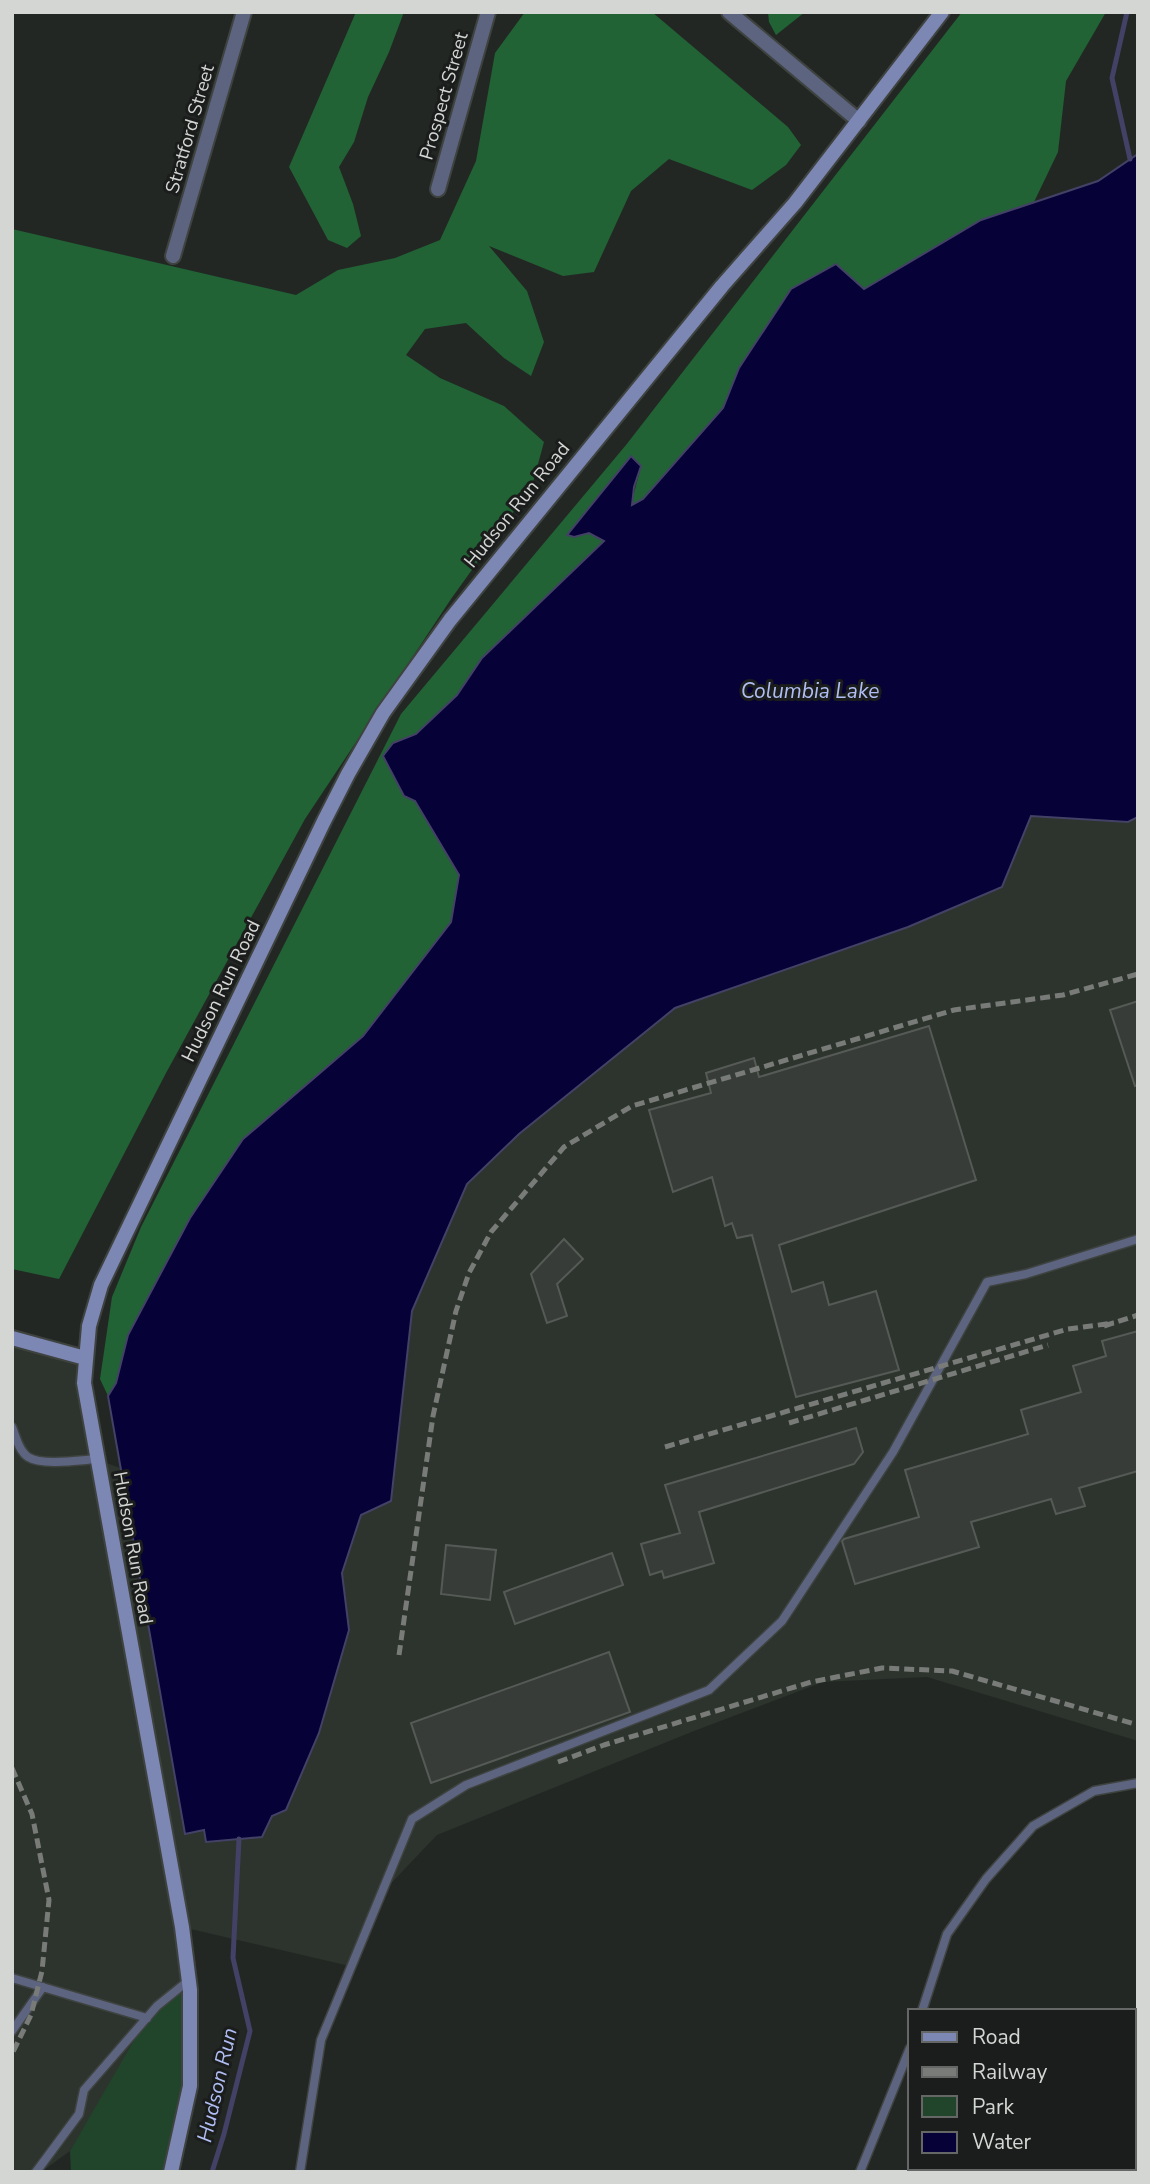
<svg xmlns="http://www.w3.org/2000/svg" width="1150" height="2184" viewBox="0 0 1150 2184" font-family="'Nunito Sans',sans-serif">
<rect width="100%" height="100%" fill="#232724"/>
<path fill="#2c342d" d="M 1031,816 L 1127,822 L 1138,817 L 1138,1741 L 927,1677 L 823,1682 L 694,1731 L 437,1835 L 378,1897 L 354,1967 L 182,1927 L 188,1981 L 157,2006 L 70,2151 L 41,2172 L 12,2172 L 12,1338 L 85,1358 L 98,1460 L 349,1551 L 361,1515 L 391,1501 L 412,1311 L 467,1184 L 519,1134 L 675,1008 L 908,927 L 1002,887 Z"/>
<path fill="#21452a" d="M 188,1981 L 191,2038 L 171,2172 L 71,2172 L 70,2151 L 147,2018 Z"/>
<path fill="#216335" d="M 356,12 L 404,12 L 389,52 L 368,97 L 354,142 L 339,167 L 353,204 L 361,236 L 347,248 L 328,240 L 289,167 Z
M 525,12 L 652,12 L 788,127 L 801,145 L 786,165 L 752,190 L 669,159 L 631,191 L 594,272 L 563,276 L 489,246 L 527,291 L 544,342 L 531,376 L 504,358 L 466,323 L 425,329 L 406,355 L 440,378 L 504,406 L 544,442 L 532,486 L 451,599 L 305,819 L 166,1073 L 59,1279 L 12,1269 L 12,229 L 296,295 L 338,270 L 395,258 L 440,240 L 476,161 L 495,53 Z
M 768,12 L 805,12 L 776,35 L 769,22 Z
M 962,12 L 1106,12 L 1066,81 L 1058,152 L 1034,202 L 981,220 L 864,289 L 739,368 L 723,408 L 643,499 L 631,505 L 641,466 L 631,457 L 574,537 L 589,533 L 604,541 L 482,658 L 457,695 L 416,734 L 392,743 L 384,757 L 404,796 L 415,801 L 459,875 L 451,922 L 363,1036 L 243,1139 L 128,1335 L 116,1383 L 108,1396 L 100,1379 L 112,1297 L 141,1227 L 401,714 L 626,445 Z"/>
<path fill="#060137" stroke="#444166" stroke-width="2" d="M 1138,154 L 1138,817 L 1128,822 L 1031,816 L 1002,887 L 908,927 L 675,1008 L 519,1134 L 467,1184 L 412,1311 L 391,1501 L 361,1515 L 342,1573 L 349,1630 L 319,1733 L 286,1810 L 272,1816 L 262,1837 L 206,1842 L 204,1830 L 185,1834 L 108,1396 L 116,1383 L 128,1335 L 190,1218 L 243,1139 L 363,1036 L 451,922 L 459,875 L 415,801 L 404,796 L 383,756 L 393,743 L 416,734 L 457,695 L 482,658 L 604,541 L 589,533 L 574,537 L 567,535 L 631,456 L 641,466 L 634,487 L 632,505 L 643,499 L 723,408 L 739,368 L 791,289 L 836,264 L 864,289 L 981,220 L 1098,181 Z"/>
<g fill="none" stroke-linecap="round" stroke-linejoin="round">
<path stroke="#444166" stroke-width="5" d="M 1127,12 L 1112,78 L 1130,159
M 212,2172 L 224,2134 L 250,2031 L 233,1958 L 239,1839"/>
</g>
<path fill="#383c38" stroke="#565a57" stroke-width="2" d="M 1138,1001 L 1138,1085 L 1135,1086 L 1110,1010 Z
M 929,1026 L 976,1180 L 779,1245 L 792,1292 L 823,1282 L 829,1305 L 876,1291 L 899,1370 L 796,1397 L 752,1235 L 737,1238 L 732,1223 L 725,1226 L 712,1177 L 673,1192 L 649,1110 L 711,1093 L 706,1073 L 754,1058 L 759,1077 Z
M 564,1239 L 583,1259 L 557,1284 L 567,1316 L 547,1323 L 531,1274 Z
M 1138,1331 L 1138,1471 L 1079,1488 L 1085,1506 L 1056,1514 L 1051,1499 L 971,1522 L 979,1547 L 855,1584 L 842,1541 L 844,1539 L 919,1517 L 905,1470 L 1028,1434 L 1021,1410 L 1081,1392 L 1073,1366 L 1106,1356 L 1102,1341 Z
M 856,1428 L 863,1452 L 854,1464 L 699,1512 L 714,1563 L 664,1578 L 662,1571 L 650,1575 L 641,1544 L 680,1533 L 665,1485 Z
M 446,1545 L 496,1550 L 490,1600 L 441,1594 Z
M 612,1553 L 623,1585 L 515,1624 L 504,1592 Z
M 609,1652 L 630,1712 L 431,1783 L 411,1723 Z"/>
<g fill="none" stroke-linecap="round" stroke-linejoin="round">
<g stroke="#3f4340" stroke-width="11">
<path id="lane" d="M 12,1427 C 16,1437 19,1451 28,1457 C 42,1466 81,1460 97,1459
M 12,1978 L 147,2018
M 922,2011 L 947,1934 L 986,1879 L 1033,1826 L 1094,1791 L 1138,1783
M 12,2031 L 43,1987
M 1134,2124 L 1138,2121
M 36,2172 L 79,2114 L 84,2090 L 157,2006 L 188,1981
M 300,2172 L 321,2040 L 412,1819 L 466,1785 L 709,1690 L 782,1621 L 893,1452 L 987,1282 L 1026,1274 L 1138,1239
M 860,2172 L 910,2048
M 1024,2172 L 1033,2168"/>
</g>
<g stroke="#3f4340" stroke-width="18">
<path id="street" d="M 729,12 L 859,121
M 438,189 L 488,12
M 173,256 L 244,12"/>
</g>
<g stroke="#3f4340" stroke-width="18">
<path id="secondary" d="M 12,1338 L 85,1358
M 171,2172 L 190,2086 L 190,1990 L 182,1927 L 84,1383 L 89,1326 L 101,1285 L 324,821 L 348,774 L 383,713 L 450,620 L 722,286 L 795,203 L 942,12"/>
</g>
<use href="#lane" stroke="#5d6480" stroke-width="8"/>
<use href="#street" stroke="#5d6480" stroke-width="14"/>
<use href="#secondary" stroke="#7c87b4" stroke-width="14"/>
<path stroke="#787b78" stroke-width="5" stroke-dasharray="10 5" stroke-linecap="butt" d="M 1104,1326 L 1138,1315
M 789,1423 L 1048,1345
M 665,1447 L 1068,1329 L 1114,1323
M 399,1655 L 433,1416 L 456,1311 L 469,1273 L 491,1232 L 564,1147 L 632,1106 L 954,1010 L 1063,995 L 1138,974
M 558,1762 L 604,1745 L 811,1682 L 882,1668 L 952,1671 L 1138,1725
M 12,1768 L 32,1814 L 49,1900 L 42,1971 L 31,2015 L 12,2054"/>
</g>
<g text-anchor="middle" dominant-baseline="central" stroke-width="6" stroke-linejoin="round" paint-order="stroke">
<g font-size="19" fill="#d4d6d4" stroke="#1a1d1b">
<text transform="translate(444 96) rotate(-74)">Prospect Street</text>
<text transform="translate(190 129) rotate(-74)">Stratford Street</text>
<text transform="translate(517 505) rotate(-51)">Hudson Run Road</text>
<text transform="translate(221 991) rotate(-64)">Hudson Run Road</text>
<text transform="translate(133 1548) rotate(80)">Hudson Run Road</text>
</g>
<g font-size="21" font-style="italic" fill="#afbdf3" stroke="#1a1d1b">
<text x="810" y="691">Columbia Lake</text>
<text transform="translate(217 2085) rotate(-77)">Hudson Run</text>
</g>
</g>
<rect width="1150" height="2184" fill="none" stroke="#d4d6d4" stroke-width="28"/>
<rect x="908" y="2009" width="228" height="161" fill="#1a1d1b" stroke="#646765" stroke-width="2"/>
<rect x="922" y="2032" width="35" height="10" fill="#7c87b4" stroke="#646765" stroke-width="2"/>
<text x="972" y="2044" font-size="21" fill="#d4d6d4">Road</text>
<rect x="922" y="2067" width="35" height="10" fill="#787b78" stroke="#646765" stroke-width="2"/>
<text x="972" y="2079" font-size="21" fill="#d4d6d4">Railway</text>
<rect x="922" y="2096" width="35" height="21" fill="#21452a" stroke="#646765" stroke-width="2"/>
<text x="972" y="2114" font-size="21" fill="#d4d6d4">Park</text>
<rect x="922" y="2132" width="35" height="21" fill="#060137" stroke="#646765" stroke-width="2"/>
<text x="972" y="2149" font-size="21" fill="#d4d6d4">Water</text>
</svg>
